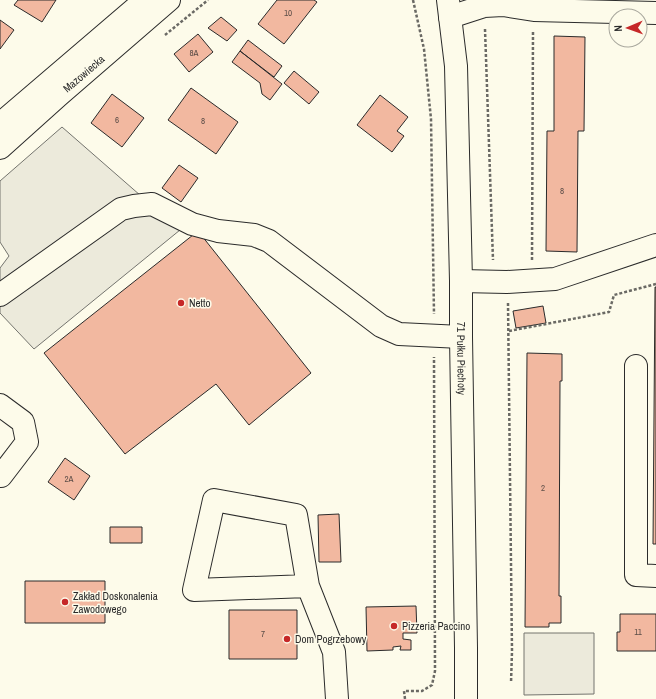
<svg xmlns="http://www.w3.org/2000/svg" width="656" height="699" viewBox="0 0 656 699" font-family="'Archivo Narrow',sans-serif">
<rect width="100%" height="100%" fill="#fdfbea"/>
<path fill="#eceadb" stroke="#74746e" d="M 62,127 L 180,230 L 34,349 L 0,313 L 0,268 L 9,256 L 0,242 L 0,181 Z
M 524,633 L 594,633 L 594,694 L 524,695 Z"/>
<path fill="#f2b8a0" stroke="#2b2b2b" d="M 18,0 L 56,0 L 42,22 L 14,5 Z
M 277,0 L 314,0 L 317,2 L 284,44 L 258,24 Z
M 221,17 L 237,30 L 227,41 L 208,28 Z
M 0,20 L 14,30 L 0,49 Z
M 198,34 L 213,52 L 189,72 L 174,54 Z
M 554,36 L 585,37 L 584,131 L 578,131 L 577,252 L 546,251 L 547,131 L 554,131 Z
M 248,40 L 282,66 L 274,77 L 240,51 Z
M 240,51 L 282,84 L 270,100 L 262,94 L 260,83 L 232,62 Z
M 294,71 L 319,92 L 309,104 L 284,83 Z
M 191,88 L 238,122 L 216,154 L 168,120 Z
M 112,94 L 144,118 L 122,147 L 91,123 Z
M 380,95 L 408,117 L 397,131 L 404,136 L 392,152 L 357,125 Z
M 179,165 L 198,178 L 181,202 L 162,188 Z
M 198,231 L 311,373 L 249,425 L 216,384 L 125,454 L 44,353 Z
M 655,287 L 656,287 L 656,544 L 653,544 Z
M 543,306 L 546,323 L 516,328 L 513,311 Z
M 527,353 L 562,354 L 562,381 L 560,381 L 559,596 L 561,596 L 561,623 L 549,623 L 549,627 L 525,627 Z
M 65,458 L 90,476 L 74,500 L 48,482 Z
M 339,514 L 341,562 L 319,562 L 318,515 Z
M 110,527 L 142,527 L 142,543 L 110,543 Z
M 25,581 L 105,581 L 105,623 L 25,623 Z
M 416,606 L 417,633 L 403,633 L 403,639 L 411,640 L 411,650 L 400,650 L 401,646 L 393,647 L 393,650 L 367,651 L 366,607 Z
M 229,610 L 297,610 L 297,659 L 229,659 Z
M 620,614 L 656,614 L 656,651 L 617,651 L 617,632 L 620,632 Z"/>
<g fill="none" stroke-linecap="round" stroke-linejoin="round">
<g stroke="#2b2b2b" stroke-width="24">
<g id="minor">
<path id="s1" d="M 448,0 L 456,66 L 461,281 L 461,337 L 466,648 L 466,699"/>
<path d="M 450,17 L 484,6 L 503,5 L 534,10 L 656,13"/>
<path d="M 461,281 L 507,282 L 555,279 L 656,245"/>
<path d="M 0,295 L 121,209 L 134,206 L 152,204 L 192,224 L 218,231 L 254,235 L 269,241 L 381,326 L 399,334 L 461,337"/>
<path d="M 636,366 L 636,575 L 656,576"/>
<path d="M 0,405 L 23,422 L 27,442 L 1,476 L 0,476"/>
<path d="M 308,586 L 194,590 L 214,500 L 296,515 L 308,586 L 334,652 L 337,699"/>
</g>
</g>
<g stroke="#2b2b2b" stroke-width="24">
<g id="major">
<path d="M 0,124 L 145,0"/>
<path id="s2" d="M 0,148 L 59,95 L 169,0"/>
</g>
</g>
<path stroke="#6a6964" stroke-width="2.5" stroke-dasharray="3 2" stroke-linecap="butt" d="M 413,0 L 424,49 L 431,119 L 434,314
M 485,29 L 493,260
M 165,35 L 208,0
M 532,260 L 533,31
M 508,303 L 512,651 L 511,683
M 509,331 L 609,312 L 614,295 L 656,284
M 405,699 L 404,691 L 422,691 L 432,685 L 435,671 L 434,357"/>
<use href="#minor" stroke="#fdfbea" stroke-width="22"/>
<use href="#major" stroke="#fdfbea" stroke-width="22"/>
</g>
<g fill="#c62828" stroke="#fdfbea" stroke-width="1.5">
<circle cx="181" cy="303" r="4"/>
<circle cx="65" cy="602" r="4"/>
<circle cx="394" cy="626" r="4"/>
<circle cx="287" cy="639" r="4"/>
</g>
<g text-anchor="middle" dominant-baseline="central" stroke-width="3" stroke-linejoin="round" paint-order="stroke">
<g font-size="9" fill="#5d4e48">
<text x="288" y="13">10</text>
<text x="194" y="53">8A</text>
<text x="117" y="120">6</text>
<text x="203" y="121">8</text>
<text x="562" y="191">8</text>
<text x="69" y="479">2A</text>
<text x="543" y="488">2</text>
<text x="638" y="632">11</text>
<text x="263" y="634">7</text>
</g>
<g font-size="11" fill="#2b2b2b" stroke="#fdfbea">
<text stroke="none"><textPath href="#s2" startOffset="112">Mazowiecka</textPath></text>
<text stroke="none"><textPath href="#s1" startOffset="359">71 Pułku Piechoty</textPath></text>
</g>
<g font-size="11" fill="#2b2b2b" stroke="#fdfbea" text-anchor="start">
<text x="189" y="303">Netto</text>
<text x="73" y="596">Zakład Doskonalenia<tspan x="73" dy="13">Zawodowego</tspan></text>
<text x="402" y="626">Pizzeria Paccino</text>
<text x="295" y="639">Dom Pogrzebowy</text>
</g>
</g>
<g transform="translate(628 28) rotate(268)"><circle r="19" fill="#fdfbea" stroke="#a9a89e"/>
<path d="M0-3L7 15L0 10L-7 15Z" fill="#c62828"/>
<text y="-6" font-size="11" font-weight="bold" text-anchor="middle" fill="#2b2b2b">N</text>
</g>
</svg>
